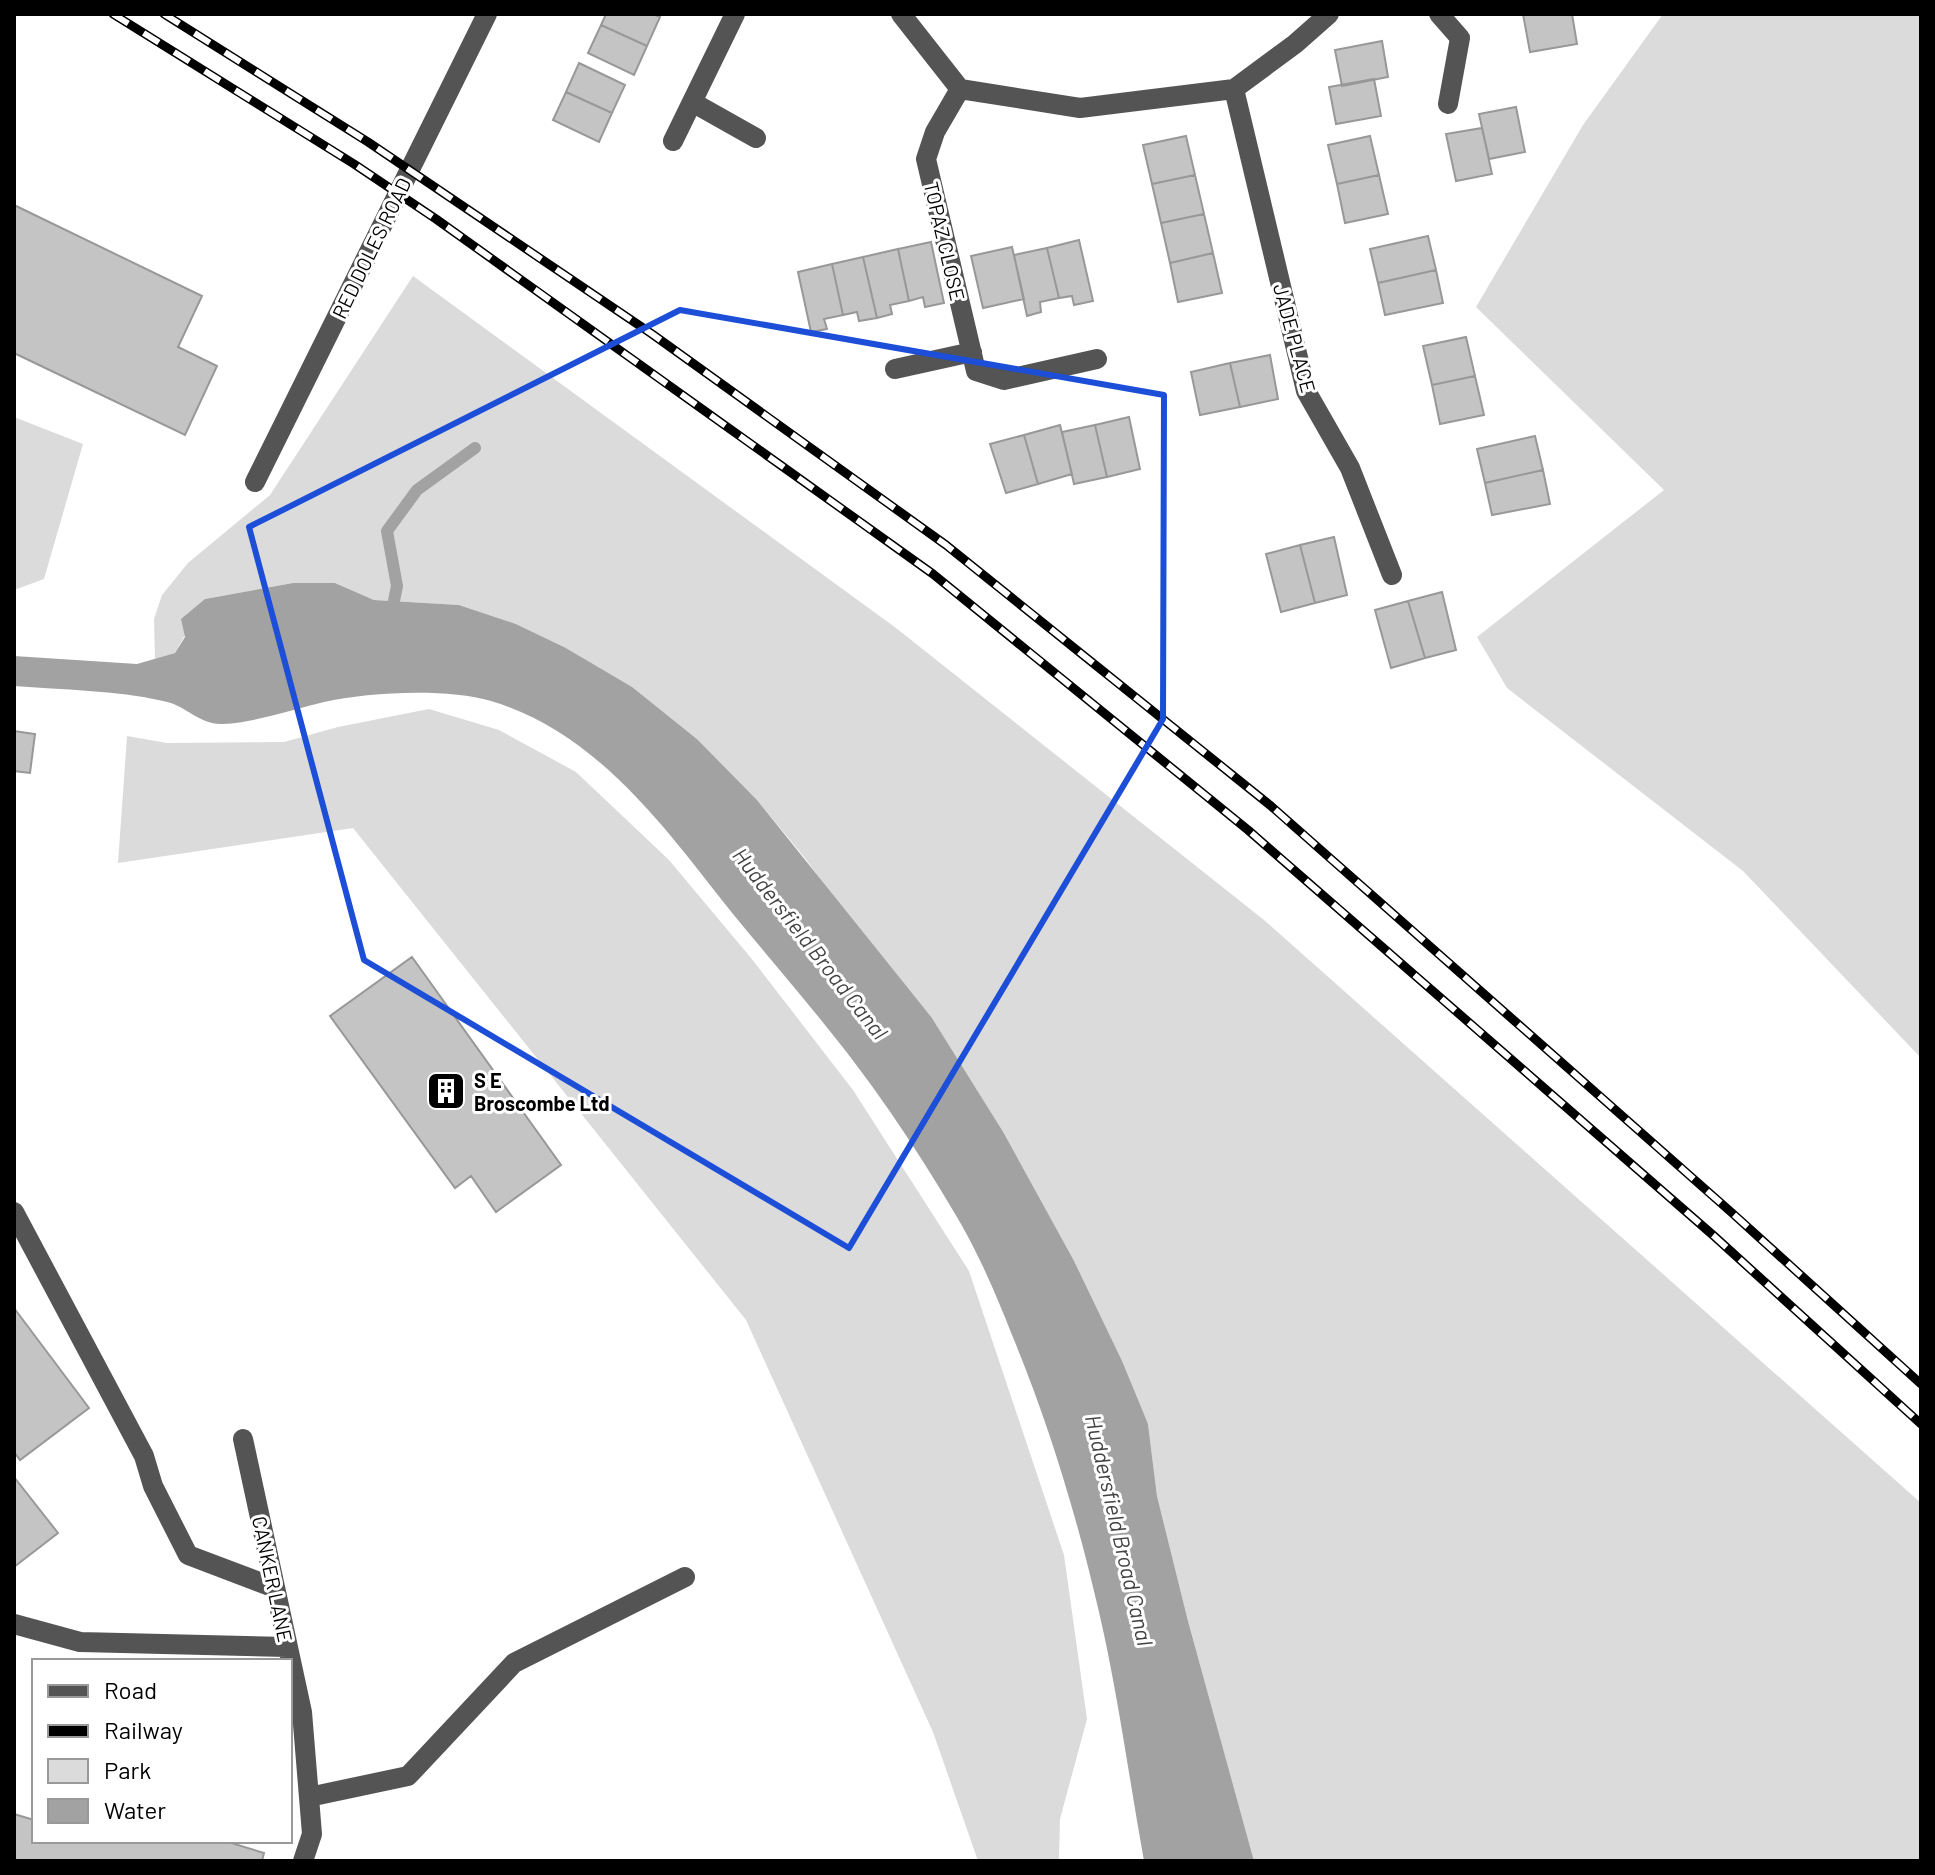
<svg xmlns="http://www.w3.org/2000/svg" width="1935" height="1875" viewBox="0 0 1935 1875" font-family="Barlow,sans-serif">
<rect width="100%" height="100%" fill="#fff"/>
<path fill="#dbdbdb" d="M 1663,14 L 1921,14 L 1921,1058 L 1743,871 L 1507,688 L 1477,637 L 1664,490 L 1476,307 L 1583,125 Z
M 413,276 L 896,628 L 1264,920 L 1921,1503 L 1921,1861 L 1254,1861 L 1188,1621 L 1157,1496 L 1148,1424 L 1002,1130 L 932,1018 L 849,918 L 804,857 L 757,800 L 698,740 L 564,647 L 516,624 L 459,605 L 374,600 L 335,583 L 293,583 L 205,599 L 175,653 L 155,659 L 154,619 L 162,595 L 188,563 L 270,495 Z
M 14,417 L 83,444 L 44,579 L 14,590 Z
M 429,709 L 499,730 L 576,772 L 669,860 L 751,958 L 853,1090 L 969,1271 L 1064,1555 L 1087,1719 L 1060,1819 L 1059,1861 L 978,1861 L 933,1732 L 746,1320 L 353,828 L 118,863 L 127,736 L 167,743 L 284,742 L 338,727 Z"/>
<path fill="#a2a2a2" d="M 293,583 L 335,583 L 374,600 L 459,605 L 516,624 L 564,647 L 632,687 L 698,740 L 757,800 L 932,1018 L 1002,1130 L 1074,1261 L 1122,1361 L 1148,1424 L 1157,1496 L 1188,1621 L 1254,1861 L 1144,1861 C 1129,1778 1118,1694 1099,1612 C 1077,1517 1049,1424 1012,1335 C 997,1297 981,1259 961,1224 C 923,1158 877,1089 829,1030 C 798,991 765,953 733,914 C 667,831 599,733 491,701 C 447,688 368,692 324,702 C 290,710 258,722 223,724 C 199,725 186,705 163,701 C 115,690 63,690 14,686 L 14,656 L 137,664 L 175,653 L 185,637 L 181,619 L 205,599 Z"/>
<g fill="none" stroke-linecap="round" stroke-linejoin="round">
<path stroke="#a2a2a2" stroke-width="12" d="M 391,616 L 397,586 L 387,531 L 417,490 L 475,448"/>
</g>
<path fill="#c4c4c4" stroke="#989898" stroke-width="2" d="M 606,14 L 653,14 L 660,17 L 647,46 L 601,25 Z
M 1523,14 L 1572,14 L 1577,44 L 1530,52 Z
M 601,25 L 647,46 L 634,75 L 588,53 Z
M 1382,41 L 1388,77 L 1342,86 L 1335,50 Z
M 579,63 L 625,85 L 612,113 L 566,92 Z
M 1374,79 L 1381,116 L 1336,124 L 1329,87 Z
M 566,92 L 612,113 L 599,142 L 553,120 Z
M 1516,107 L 1525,152 L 1489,159 L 1479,114 Z
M 1482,128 L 1492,174 L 1456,181 L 1446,134 Z
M 1186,136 L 1195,175 L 1152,184 L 1143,145 Z
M 1370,136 L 1379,175 L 1337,184 L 1328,145 Z
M 1195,175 L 1204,214 L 1161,223 L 1152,184 Z
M 1379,175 L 1388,214 L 1345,223 L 1337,184 Z
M 14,205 L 202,296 L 178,347 L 217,366 L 185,435 L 14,353 Z
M 1204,214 L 1213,253 L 1170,263 L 1161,223 Z
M 1428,236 L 1436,270 L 1378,283 L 1370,249 Z
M 1079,240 L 1093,301 L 1074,305 L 1072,296 L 1059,298 L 1047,248 Z
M 931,242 L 944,303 L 925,307 L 923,297 L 909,301 L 898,249 Z
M 1012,247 L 1024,299 L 983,308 L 971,256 Z
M 1047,248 L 1059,298 L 1040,302 L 1041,312 L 1027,316 L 1014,255 Z
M 898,249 L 909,301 L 890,305 L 892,314 L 877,318 L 863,257 Z
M 1213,253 L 1222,293 L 1178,302 L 1170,263 Z
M 863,257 L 877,318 L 859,321 L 857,312 L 843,315 L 832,264 Z
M 832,264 L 843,315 L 824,319 L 827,329 L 811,332 L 798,272 Z
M 1436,270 L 1443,303 L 1385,315 L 1378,283 Z
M 1466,337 L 1475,376 L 1432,385 L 1423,346 Z
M 1270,355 L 1278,399 L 1240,407 L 1230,363 Z
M 1230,363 L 1240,407 L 1200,415 L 1191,372 Z
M 1475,376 L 1484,415 L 1440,424 L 1432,385 Z
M 1129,417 L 1140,469 L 1107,477 L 1095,425 Z
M 1060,425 L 1072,474 L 1038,484 L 1024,435 Z
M 1095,425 L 1107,477 L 1074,484 L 1062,432 Z
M 1024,435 L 1038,484 L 1006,493 L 990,444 Z
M 1535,436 L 1543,470 L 1485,483 L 1477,449 Z
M 1543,470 L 1550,504 L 1492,515 L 1485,483 Z
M 1334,537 L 1347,595 L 1315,603 L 1300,545 Z
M 1300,545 L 1315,603 L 1281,612 L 1266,554 Z
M 1442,592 L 1456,650 L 1425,658 L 1408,601 Z
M 1408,601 L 1425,658 L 1391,668 L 1375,610 Z
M 14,731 L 35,734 L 30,773 L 14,771 Z
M 412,957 L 561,1165 L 496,1212 L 471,1176 L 455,1188 L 330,1016 Z
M 14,1308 L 89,1408 L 20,1460 L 14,1452 Z
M 14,1477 L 58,1533 L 14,1567 Z
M 14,1814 L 34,1820 L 34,1841 L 225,1841 L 264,1853 L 262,1861 L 14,1861 Z"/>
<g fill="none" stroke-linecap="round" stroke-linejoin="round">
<path stroke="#545454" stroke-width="20" d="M 901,14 L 960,89 L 1080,108 L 1234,89 L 1295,44 L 1329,14
M 1439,14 L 1460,38 L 1448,104
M 960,89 L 935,132 L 926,159 L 976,371 L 1004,380 L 1097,359
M 1234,89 L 1306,391 L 1350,468 L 1392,575
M 692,102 L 756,138
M 673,141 L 735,14
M 895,369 L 972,352
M 255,482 L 487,14
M 14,1212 L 144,1456 L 153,1486 L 188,1555 L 275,1588
M 243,1439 L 302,1712 L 312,1834 L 303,1861
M 14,1624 L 80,1642 L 287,1647
M 309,1797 L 408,1776 L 514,1663 L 685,1577"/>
<g stroke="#000" stroke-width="9">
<path id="rail" d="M 113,14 L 354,164 L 436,219 L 933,574 L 1248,830 L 1714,1236 L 1921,1424
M 164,14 L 368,142 L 652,334 L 946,545 L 1271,806 L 1731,1212 L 1921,1384"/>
</g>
<use href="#rail" stroke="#fff" stroke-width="6" stroke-dasharray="18" stroke-linecap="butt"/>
</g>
<path fill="none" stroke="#1d4ed8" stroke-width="6" stroke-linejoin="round" d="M 680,310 L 1164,395 L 1163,719 L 849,1248 L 364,960 L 249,527 Z"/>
<defs>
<g id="building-square" transform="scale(2)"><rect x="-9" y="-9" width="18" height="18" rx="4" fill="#000" stroke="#fff"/><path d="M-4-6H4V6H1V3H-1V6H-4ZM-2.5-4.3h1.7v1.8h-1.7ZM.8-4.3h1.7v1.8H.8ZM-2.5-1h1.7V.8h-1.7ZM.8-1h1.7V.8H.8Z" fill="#fff"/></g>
</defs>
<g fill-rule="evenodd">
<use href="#building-square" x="446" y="1091"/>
</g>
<g text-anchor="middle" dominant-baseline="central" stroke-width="6" stroke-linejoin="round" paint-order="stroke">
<g font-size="20" fill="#000" stroke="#fff">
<text transform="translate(945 241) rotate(77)">TOPAZ CLOSE</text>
<text transform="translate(371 248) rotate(-64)">RED DOLES ROAD</text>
<text transform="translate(1295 338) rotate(75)">JADE PLACE</text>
<text transform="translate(273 1579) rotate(78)">CANKER LANE</text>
</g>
<g font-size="20" font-weight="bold" fill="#000" stroke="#fff" text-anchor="start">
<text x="474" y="1080">S E<tspan x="474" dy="23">Broscombe Ltd</tspan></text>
</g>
<g font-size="22" font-style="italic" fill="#434343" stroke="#fff">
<text transform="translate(811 943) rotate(52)">Huddersfield Broad Canal</text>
<text transform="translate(1120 1530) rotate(77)">Huddersfield Broad Canal</text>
</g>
</g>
<rect width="1935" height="1875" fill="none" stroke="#000000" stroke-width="32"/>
<rect x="32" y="1659" width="260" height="184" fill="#ffffff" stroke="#999999" stroke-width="2"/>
<rect x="48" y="1685" width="40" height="12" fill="#545454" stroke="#999999" stroke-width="2"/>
<text x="104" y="1699" font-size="24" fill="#000000">Road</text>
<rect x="48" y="1725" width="40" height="12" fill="#000000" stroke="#999999" stroke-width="2"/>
<text x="104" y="1739" font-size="24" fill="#000000">Railway</text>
<rect x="48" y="1759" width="40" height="24" fill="#dbdbdb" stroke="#999999" stroke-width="2"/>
<text x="104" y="1779" font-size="24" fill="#000000">Park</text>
<rect x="48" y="1799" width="40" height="24" fill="#a2a2a2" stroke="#999999" stroke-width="2"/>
<text x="104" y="1819" font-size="24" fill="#000000">Water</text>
</svg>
